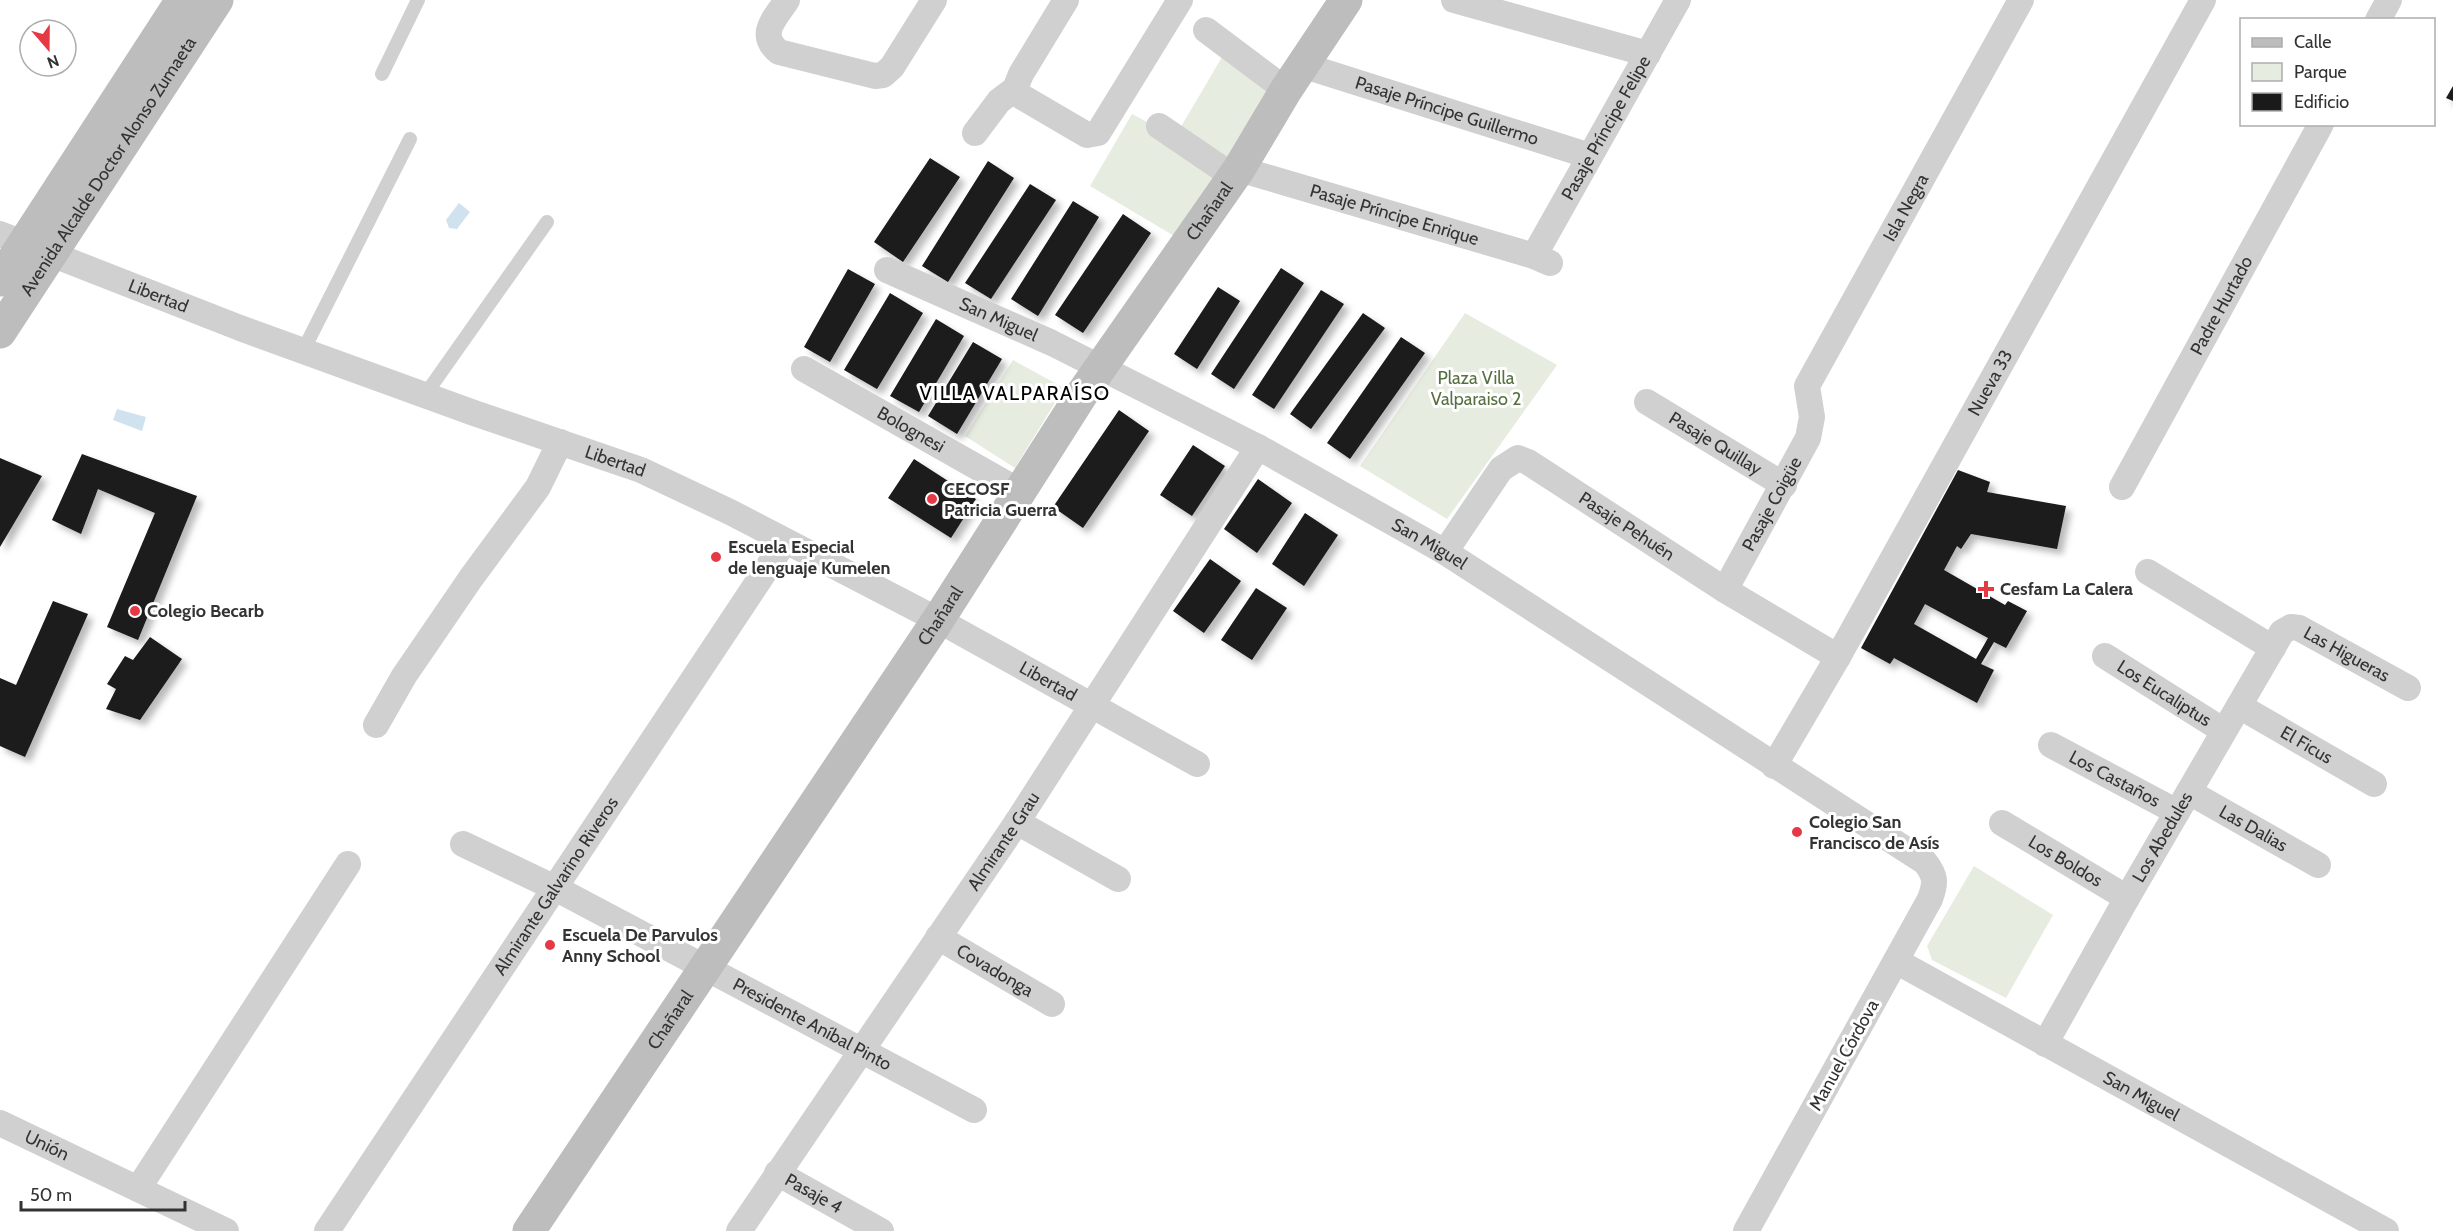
<svg xmlns="http://www.w3.org/2000/svg" width="2453" height="1231" viewBox="0 0 2453 1231" font-family="Cabin,sans-serif">
<defs>
<filter id="shadow"><feDropShadow dx="5.5" dy="5.5" stdDeviation="3" flood-color="#0004"/></filter>
</defs>
<rect width="100%" height="100%" fill="#fff"/>
<path fill="#e6ecdf" d="M 1225,52 L 1275,91 L 1176,237 L 1090,186 L 1132,114 L 1175,137 Z
M 1465,313 L 1557,365 L 1447,519 L 1360,466 Z
M 1013,360 L 1064,388 L 1015,468 L 965,436 Z
M 1974,866 L 2053,915 L 2006,998 L 1932,960 L 1927,946 Z"/>
<path fill="#cfe2ee" d="M 459,203 L 470,212 L 457,229 L 449,228 L 446,220 Z
M 117,409 L 146,417 L 142,431 L 113,420 Z"/>
<path fill="#1a1a1a" fill-rule="evenodd" filter="url(#shadow)" d="M 2453,86 L 2453,101 L 2446,98 Z
M 930,158 L 960,177 L 903,262 L 874,242 Z
M 988,161 L 1014,178 L 948,282 L 922,266 Z
M 1030,184 L 1056,200 L 991,299 L 965,283 Z
M 1073,201 L 1099,217 L 1038,316 L 1011,299 Z
M 1123,214 L 1151,233 L 1083,333 L 1055,315 Z
M 1281,268 L 1304,283 L 1234,389 L 1211,374 Z
M 848,269 L 875,284 L 830,362 L 804,347 Z
M 1218,287 L 1240,301 L 1197,369 L 1174,354 Z
M 1321,290 L 1344,304 L 1274,409 L 1252,395 Z
M 890,293 L 923,313 L 877,389 L 844,370 Z
M 1363,313 L 1385,328 L 1311,429 L 1290,414 Z
M 936,319 L 964,336 L 919,412 L 890,396 Z
M 1401,337 L 1425,353 L 1350,459 L 1327,443 Z
M 973,342 L 1002,359 L 957,434 L 928,416 Z
M 1119,410 L 1149,431 L 1083,528 L 1053,507 Z
M 1193,445 L 1225,466 L 1192,516 L 1160,495 Z
M 82,454 L 197,496 L 138,640 L 107,627 L 155,513 L 98,489 L 81,534 L 52,520 Z
M 0,458 L 42,476 L 0,547 Z
M 914,459 L 976,499 L 951,538 L 888,498 Z
M 1958,470 L 1990,482 L 1987,492 L 2066,506 L 2057,549 L 1971,534 L 1961,549 L 1957,546 L 1944,570 L 2005,605 L 2008,601 L 2027,611 L 2006,648 L 1994,642 L 1981,664 L 1994,670 L 1977,703 L 1894,658 L 1890,664 L 1861,648 ZM 1925,604 L 1988,638 L 1976,659 L 1914,624 Z
M 1258,479 L 1292,503 L 1257,553 L 1224,529 Z
M 1305,513 L 1338,535 L 1304,586 L 1272,564 Z
M 1210,559 L 1241,581 L 1204,633 L 1173,611 Z
M 1256,588 L 1287,608 L 1252,660 L 1221,640 Z
M 53,601 L 88,614 L 25,757 L 0,746 L 0,678 L 16,685 Z
M 150,637 L 182,659 L 140,720 L 106,709 L 116,689 L 107,684 L 125,656 L 133,660 Z"/>
<g fill="none" stroke-linecap="round" stroke-linejoin="round">
<path stroke="#d0d0d0" stroke-width="14" d="M 382,74 L 418,0
M 303,351 L 410,139
M 425,395 L 547,222"/>
<g stroke="#d0d0d0" stroke-width="26">
<path d="M 787,0 C 775,19 757,34 779,52 L 875,76 L 883,75 L 892,67 L 934,0"/>
<path d="M 1454,0 L 1648,54"/>
<path d="M 2378,20 L 2389,0"/>
<path d="M 1206,30 L 1286,90"/>
<path id="s1" d="M 1302,65 L 1590,156"/>
<path d="M 1015,89 L 1022,97 L 1087,135 L 1098,133 L 1180,0"/>
<path d="M 1159,126 L 1234,177"/>
<path d="M 975,133 L 999,101 L 1015,89 L 1021,74 L 1066,0"/>
<path id="s2" d="M 1239,169 L 1534,256 L 1550,263"/>
<path id="s3" d="M 0,234 L 240,328 L 474,413 L 641,470 L 730,512 L 938,620 L 1197,764"/>
<path id="s4" d="M 1534,256 L 1678,0"/>
<path id="s5" d="M 887,270 L 1052,343 L 1258,447 L 1445,552 L 1925,862 C 1936,876 1936,883 1930,899 L 1746,1231"/>
<path id="s6" d="M 804,369 L 1019,491"/>
<path id="s7" d="M 1647,402 L 1784,485"/>
<path id="s8" d="M 2122,487 L 2321,124"/>
<path id="s9" d="M 1445,552 L 1501,469 L 1518,458 L 1528,462 L 1725,590 L 1838,657"/>
<path d="M 2148,572 L 2273,648"/>
<path id="s10" d="M 1725,590 L 1808,438 L 1812,417 L 1807,386 L 2021,0"/>
<path id="s11" d="M 2105,656 L 2224,731"/>
<path id="s12" d="M 2239,706 L 2374,784"/>
<path d="M 376,725 L 404,676 L 471,578 L 538,487 L 560,442"/>
<path id="s13" d="M 2051,745 L 2177,812"/>
<path id="s14" d="M 1774,766 L 1838,657 L 2203,0"/>
<path id="s15" d="M 2189,792 L 2318,865"/>
<path d="M 1017,822 L 1118,879"/>
<path id="s16" d="M 2002,823 L 2127,898"/>
<path id="s17" d="M 463,844 L 555,888 L 974,1110"/>
<path id="s18" d="M 938,937 L 1052,1004"/>
<path id="s19" d="M 1896,961 L 2386,1231"/>
<path id="s20" d="M 2045,1044 L 2127,898 L 2282,632 L 2291,627 L 2299,628 L 2408,688"/>
<path id="s21" d="M 0,1123 L 226,1231"/>
<path id="s22" d="M 777,1173 L 881,1231"/>
<path d="M 138,1189 L 348,864"/>
<path id="s23" d="M 327,1231 L 785,541"/>
<path id="s24" d="M 739,1231 L 1017,822 L 1258,447"/>
</g>
<g stroke="#bdbdbd" stroke-width="33">
<path d="M 0,280 L 182,0"/>
<path id="s25" d="M 0,332 L 217,0"/>
<path id="s26" d="M 529,1231 L 938,620 L 1082,394 L 1239,169 L 1286,90 L 1346,0"/>
</g>
</g>
<g fill="#e63946" stroke="#fff" stroke-width="2">
<circle cx="932" cy="499" r="6"/>
<circle cx="716" cy="557" r="6"/>
<path d="M1983 580h6v6h6v6h-6v6h-6v-6h-6v-6h6z"/>
<circle cx="135" cy="611" r="6"/>
<circle cx="1797" cy="832" r="6"/>
<circle cx="550" cy="945" r="6"/>
</g>
<g text-anchor="middle" dominant-baseline="central" stroke-width="6" stroke-linejoin="round" paint-order="stroke">
<g font-size="18" fill="#333" stroke="#fff">
<text stroke="none"><textPath href="#s1" startOffset="152">Pasaje Príncipe Guillermo</textPath></text>
<text stroke="none"><textPath href="#s4" startOffset="147">Pasaje Príncipe Felipe</textPath></text>
<text stroke="none"><textPath href="#s25" startOffset="198">Avenida Alcalde Doctor Alonso Zumaeta</textPath></text>
<text stroke="none"><textPath href="#s10" startOffset="430">Isla Negra</textPath></text>
<text stroke="none"><textPath href="#s26" startOffset="1226">Chañaral</textPath></text>
<text stroke="none"><textPath href="#s2" startOffset="162">Pasaje Príncipe Enrique</textPath></text>
<text stroke="none"><textPath href="#s3" startOffset="170">Libertad</textPath></text>
<text stroke="none"><textPath href="#s8" startOffset="207">Padre Hurtado</textPath></text>
<text stroke="none"><textPath href="#s5" startOffset="122">San Miguel</textPath></text>
<text stroke="none"><textPath href="#s14" startOffset="440">Nueva 33</textPath></text>
<text stroke="none"><textPath href="#s6" startOffset="123">Bolognesi</textPath></text>
<text stroke="none"><textPath href="#s7" startOffset="80">Pasaje Quillay</textPath></text>
<text stroke="none"><textPath href="#s3" startOffset="656">Libertad</textPath></text>
<text stroke="none"><textPath href="#s10" startOffset="98">Pasaje Coigüe</textPath></text>
<text stroke="none"><textPath href="#s9" startOffset="249">Pasaje Pehuén</textPath></text>
<text stroke="none"><textPath href="#s5" startOffset="608">San Miguel</textPath></text>
<text stroke="none"><textPath href="#s26" startOffset="740">Chañaral</textPath></text>
<text stroke="none"><textPath href="#s20" startOffset="548">Las Higueras</textPath></text>
<text stroke="none"><textPath href="#s3" startOffset="1142">Libertad</textPath></text>
<text stroke="none"><textPath href="#s11" startOffset="70">Los Eucaliptus</textPath></text>
<text stroke="none"><textPath href="#s12" startOffset="78">El Ficus</textPath></text>
<text stroke="none"><textPath href="#s13" startOffset="72">Los Castaños</textPath></text>
<text stroke="none"><textPath href="#s15" startOffset="74">Las Dalias</textPath></text>
<text stroke="none"><textPath href="#s20" startOffset="238">Los Abedules</textPath></text>
<text stroke="none"><textPath href="#s24" startOffset="471">Almirante Grau</textPath></text>
<text stroke="none"><textPath href="#s16" startOffset="74">Los Boldos</textPath></text>
<text stroke="none"><textPath href="#s23" startOffset="414">Almirante Galvarino Riveros</textPath></text>
<text stroke="none"><textPath href="#s18" startOffset="66">Covadonga</textPath></text>
<text stroke="none"><textPath href="#s26" startOffset="254">Chañaral</textPath></text>
<text stroke="none"><textPath href="#s17" startOffset="393">Presidente Aníbal Pinto</textPath></text>
<text transform="translate(1844 1055) rotate(-61)">Manuel Córdova</text>
<text stroke="none"><textPath href="#s19" startOffset="280">San Miguel</textPath></text>
<text stroke="none"><textPath href="#s21" startOffset="52">Unión</textPath></text>
<text stroke="none"><textPath href="#s22" startOffset="42">Pasaje 4</textPath></text>
</g>
<g font-size="18" fill="#56703f" stroke="#fff">
<text x="1476" y="378">Plaza Villa<tspan x="1476" dy="21">Valparaiso 2</tspan></text>
</g>
<g font-size="18" font-weight="bold" fill="#333" stroke="#fff" text-anchor="start">
<text x="944" y="489">CECOSF<tspan x="944" dy="21">Patricia Guerra</tspan></text>
<text x="728" y="547">Escuela Especial<tspan x="728" dy="21">de lenguaje Kumelen</tspan></text>
<text x="2000" y="589">Cesfam La Calera</text>
<text x="147" y="611">Colegio Becarb</text>
<text x="1809" y="822">Colegio San<tspan x="1809" dy="21">Francisco de Asís</tspan></text>
<text x="562" y="935">Escuela De Parvulos<tspan x="562" dy="21">Anny School</tspan></text>
</g>
<g font-size="20" letter-spacing="1.5" fill="#000" stroke="#fff">
<text x="1015" y="393">VILLA VALPARAÍSO</text>
</g>
</g>
<rect x="2240" y="18" width="195" height="108" fill="#ffffff" stroke="#adadad" stroke-width="1.5"/>
<rect x="2252" y="38" width="30" height="9" fill="#bdbdbd" stroke="#adadad" stroke-width="1.5"/>
<text x="2294" y="48" font-size="18" fill="#333333">Calle</text>
<rect x="2252" y="63" width="30" height="18" fill="#e6ecdf" stroke="#adadad" stroke-width="1.5"/>
<text x="2294" y="78" font-size="18" fill="#333333">Parque</text>
<rect x="2252" y="93" width="30" height="18" fill="#1a1a1a" stroke="#adadad" stroke-width="1.5"/>
<text x="2294" y="108" font-size="18" fill="#333333">Edificio</text>
<g transform="translate(48 48) rotate(160)"><circle r="28" fill="#ffffff" stroke="#adadad" stroke-width="1.5"/>
<path d="M0-4.5L10 22L0 15L-10 22Z" fill="#e63946"/>
<text y="-9" font-size="16" font-weight="bold" text-anchor="middle" fill="#333333">N</text>
</g>
<path d="M21 1201v9h164v-9" fill="none" stroke="#333333" stroke-width="3"/>
<text x="30" y="1201" font-size="18" fill="#333333" stroke="#ffffff" stroke-width="4.5" paint-order="stroke">50 m</text>
</svg>
